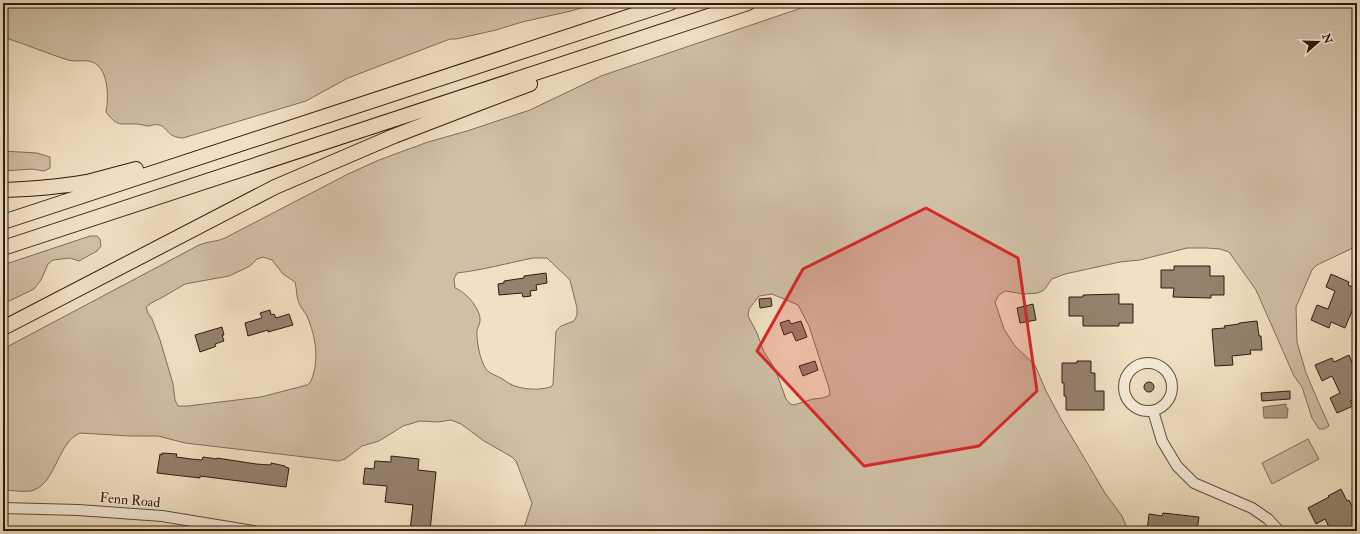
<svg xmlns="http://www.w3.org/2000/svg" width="1360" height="534" viewBox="0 0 1360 534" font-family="'IM FELL Double Pica',serif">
<rect width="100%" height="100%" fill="#f0e1c3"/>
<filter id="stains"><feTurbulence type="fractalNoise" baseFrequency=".005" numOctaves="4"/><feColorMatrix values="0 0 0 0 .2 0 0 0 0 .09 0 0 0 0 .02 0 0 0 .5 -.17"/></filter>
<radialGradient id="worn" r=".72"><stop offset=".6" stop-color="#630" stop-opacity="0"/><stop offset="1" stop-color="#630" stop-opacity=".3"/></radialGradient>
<path fill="#cfbfa5" stroke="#7f6d5a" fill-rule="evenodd" d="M 3,3 L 597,3 L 571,11 L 522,22 L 496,30 L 456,39 L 450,39 L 348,78 L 306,101 L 183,138 C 166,137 169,128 159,125 C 155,124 153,125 149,126 C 145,126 141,124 137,124 C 120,123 118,128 106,112 C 109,97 109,65 89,61 C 82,60 74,62 68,60 C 46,53 25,44 3,37 Z
M 816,3 L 1357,3 L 1357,246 L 1317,265 L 1312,270 L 1296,307 L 1297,342 L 1306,373 L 1321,408 L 1328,423 L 1329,426 L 1324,429 L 1319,429 L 1312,418 L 1302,387 L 1294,376 L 1256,290 L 1229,252 L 1220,249 L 1207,248 L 1187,248 L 1140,260 L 1120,262 L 1065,274 L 1052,279 L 1044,290 L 1038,293 L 1024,294 L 1005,291 L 999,295 L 995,302 L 1004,329 L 1015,346 L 1035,365 L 1046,391 L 1061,419 L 1105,493 L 1122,516 L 1128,531 L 523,531 L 532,503 L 516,461 L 512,457 L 484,441 L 461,424 L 451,420 L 438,422 L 420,421 L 403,426 L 379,441 L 362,446 L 345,459 L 339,461 L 185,443 L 158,436 L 130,436 L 80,433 C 58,442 56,482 34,490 C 27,493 11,490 3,490 L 3,349 L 199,245 C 208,241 217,242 225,238 L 348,174 L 379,160 L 428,142 L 467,131 L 530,110 L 601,76 ZM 263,257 L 272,260 L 283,274 L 295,282 C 297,289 296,297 299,303 C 301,308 305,312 307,316 C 316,337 320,362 310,383 L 307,385 L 261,397 L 188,406 L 178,406 L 175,400 L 173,384 L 160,340 L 152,319 L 148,313 L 146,307 C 152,301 161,299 168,294 C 174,291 179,287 185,284 L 229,276 L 250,266 L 257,259 ZM 533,258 L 547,258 L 570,280 L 577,308 L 577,315 L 574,321 L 561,326 L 556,331 L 553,384 L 551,387 C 537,391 516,390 504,380 C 499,376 489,374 486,369 C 480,361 476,339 477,330 C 478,327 480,324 480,321 C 481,309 466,292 455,288 L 454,279 L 457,273 C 483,270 508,263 533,258 ZM 772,294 L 798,305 L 809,326 L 829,388 L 830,395 L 823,398 L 813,399 L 794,405 L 790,404 L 786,399 L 775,369 L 764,352 L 757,333 L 748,316 L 749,309 L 759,296 Z
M 3,151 L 37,153 L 50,157 L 50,168 L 44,171 L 32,169 L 3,171 Z
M 90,236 L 97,236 L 100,239 L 101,246 L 97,251 L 79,261 L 70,258 L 53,260 L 48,264 L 41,280 L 34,289 L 3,304 L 3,265 Z
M 1308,439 L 1319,459 L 1272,484 L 1262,463 Z"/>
<path fill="#ae9e86" stroke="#7b6a57" d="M 1286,404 L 1286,408 L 1288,408 L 1287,418 L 1264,418 L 1263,407 Z"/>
<path fill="#93826d" stroke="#2f1b10" d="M 1174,266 L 1210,266 L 1210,276 L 1224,276 L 1224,295 L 1211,295 L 1211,298 L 1173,297 L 1174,288 L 1161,288 L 1161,270 L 1174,270 Z
M 546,273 L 547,283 L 536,285 L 537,290 L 530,291 L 531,296 L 523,297 L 522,293 L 499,295 L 498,284 L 504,283 L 504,281 L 524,278 L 524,276 Z
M 1331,274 L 1349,282 L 1348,285 L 1357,289 L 1357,308 L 1354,306 L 1345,328 L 1331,322 L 1329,328 L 1311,320 L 1317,305 L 1328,309 L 1335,291 L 1326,287 Z
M 1119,294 L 1119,304 L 1133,304 L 1133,323 L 1119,323 L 1119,326 L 1083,326 L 1083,316 L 1069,316 L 1069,297 L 1083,297 L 1083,295 Z
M 771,298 L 772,306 L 760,308 L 759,299 Z
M 1033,304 L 1036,320 L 1020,323 L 1017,308 Z
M 270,310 L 271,315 L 274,314 L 276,318 L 289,314 L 293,325 L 268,332 L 268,330 L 248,336 L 245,323 L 262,318 L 260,313 Z
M 789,320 L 791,324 L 801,321 L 807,337 L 796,341 L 792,332 L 784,335 L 780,323 Z
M 1257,321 L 1259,336 L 1261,336 L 1262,350 L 1250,350 L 1251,354 L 1232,356 L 1233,365 L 1215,366 L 1212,329 L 1225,328 L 1224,326 L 1239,324 L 1239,323 Z
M 222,327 L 224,335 L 222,335 L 224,341 L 215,344 L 216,346 L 214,347 L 200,352 L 195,335 Z
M 1349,355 L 1357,375 L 1357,398 L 1350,401 L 1353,406 L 1337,413 L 1330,398 L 1340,393 L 1332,376 L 1322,381 L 1315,365 L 1332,358 L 1334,362 Z
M 815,361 L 818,370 L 803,376 L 799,366 Z
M 1077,361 L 1091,361 L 1091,373 L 1095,373 L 1095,391 L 1104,391 L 1104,410 L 1066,410 L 1066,396 L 1064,396 L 1064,383 L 1062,383 L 1062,363 L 1077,363 Z
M1144 387a5 5 0 1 1 10 0a5 5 0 1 1-10 0Z
M 1290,391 L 1290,399 L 1262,401 L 1261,393 Z
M 162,453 L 177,454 L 176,457 L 191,459 L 202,460 L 203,457 L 217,459 L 217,458 L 256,464 L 271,465 L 271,463 L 285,466 L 285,467 L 289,468 L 286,487 L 200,476 L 200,478 L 157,473 L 160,454 L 162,455 Z
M 391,456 L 419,459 L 418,470 L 436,472 L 430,531 L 410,531 L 413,505 L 385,502 L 387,486 L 363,484 L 365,468 L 374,469 L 375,461 L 391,462 Z
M 1341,489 L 1347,501 L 1349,500 L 1357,516 L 1357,531 L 1331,531 L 1325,519 L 1316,524 L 1308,508 L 1329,497 L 1328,496 Z
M 1163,513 L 1199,517 L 1197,531 L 1147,531 L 1149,514 L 1162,516 Z"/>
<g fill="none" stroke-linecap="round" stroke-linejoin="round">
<g stroke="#5f4c3d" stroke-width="12">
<path id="minor" d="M1124 387a24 24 0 1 1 48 0a24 24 0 1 1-48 0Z
M 1153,411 L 1162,441 L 1177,466 L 1194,483 L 1252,508 L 1268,519 L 1279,531
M 3,508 L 78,510 L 162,516 L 253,531"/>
</g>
<g stroke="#2f1b10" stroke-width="16">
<path id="highway" d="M 3,190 C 31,189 59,187 87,182 C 104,178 119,173 136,169
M 3,222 L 670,3
M 3,248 L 748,3
M 3,328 L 275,187 L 394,136 L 477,104 L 530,84"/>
</g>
<use href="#minor" stroke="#f5ecd8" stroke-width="10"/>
<use href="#highway" stroke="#f0e1c3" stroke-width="14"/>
</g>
<path fill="#d62828" fill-opacity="0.2" stroke="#d62828" stroke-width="3" stroke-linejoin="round" d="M 926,208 L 1018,258 L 1037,391 L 979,446 L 864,466 L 757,351 L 803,269 Z"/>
<g text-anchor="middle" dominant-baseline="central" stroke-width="3" stroke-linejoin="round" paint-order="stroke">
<g font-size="14" fill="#2f1b10" stroke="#f5ecd8">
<text transform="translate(130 500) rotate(5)">Fenn Road</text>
</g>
</g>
<rect width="1360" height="534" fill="none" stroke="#f0e1c3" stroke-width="16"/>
<rect x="4" y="4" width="1352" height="526" fill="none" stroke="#2f1b10" stroke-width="2"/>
<rect x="8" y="8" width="1344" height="518" fill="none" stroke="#2f1b10"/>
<g transform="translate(1318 42) rotate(70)" stroke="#f5ecd8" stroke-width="3" paint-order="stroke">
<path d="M0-3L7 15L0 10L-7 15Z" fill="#2f1b10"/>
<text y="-6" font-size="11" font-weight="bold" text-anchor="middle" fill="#2f1b10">N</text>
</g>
<rect width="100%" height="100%" filter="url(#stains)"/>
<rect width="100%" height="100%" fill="url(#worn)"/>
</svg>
